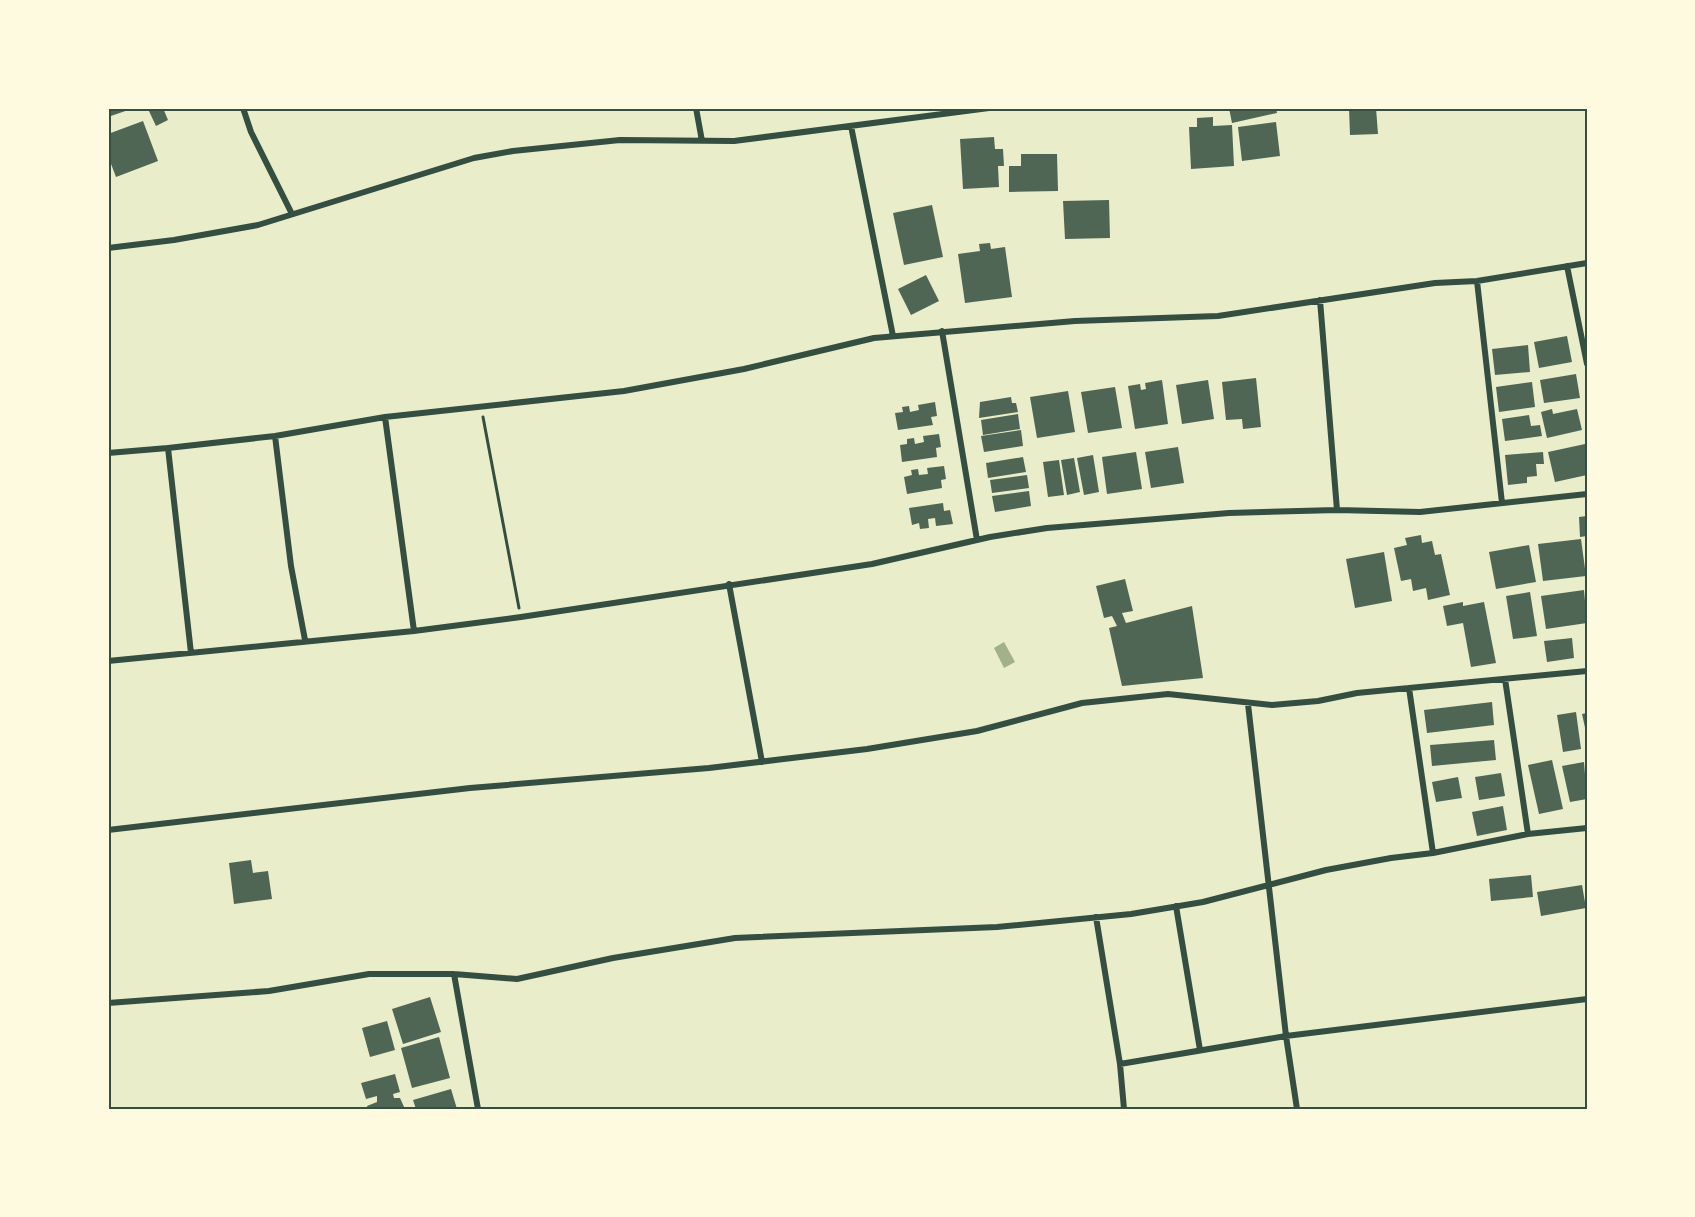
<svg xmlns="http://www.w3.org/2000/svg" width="1695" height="1217" viewBox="0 0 1695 1217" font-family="Commissioner,sans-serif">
<rect width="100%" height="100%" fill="#e9edc9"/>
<path fill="#a3b18a" d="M 1004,642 L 1015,662 L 1004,668 L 994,648 Z"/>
<path fill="#4f6655" d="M 108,108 L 134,108 L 108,117 Z
M 163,108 L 168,120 L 156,126 L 148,109 Z
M 1229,108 L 1276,108 L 1277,113 L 1232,123 Z
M 1349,108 L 1376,108 L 1378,134 L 1350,135 Z
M 1213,117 L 1213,126 L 1232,125 L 1234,166 L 1191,169 L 1189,127 L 1197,127 L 1197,118 Z
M 143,121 L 158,161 L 116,177 L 108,156 L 108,134 Z
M 1276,122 L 1280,156 L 1242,161 L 1238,127 Z
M 994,137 L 995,149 L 1003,149 L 1004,166 L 998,166 L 999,187 L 963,189 L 960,139 Z
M 1021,154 L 1057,154 L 1058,191 L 1009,192 L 1009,166 L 1021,166 Z
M 1109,200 L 1110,238 L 1065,239 L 1063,201 Z
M 932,205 L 943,257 L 904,265 L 893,213 Z
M 990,243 L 991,249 L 1005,247 L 1012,297 L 965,303 L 958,254 L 980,251 L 979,244 Z
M 926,275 L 939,301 L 911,315 L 898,289 Z
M 1567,336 L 1572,362 L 1539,368 L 1534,342 Z
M 1528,345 L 1530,372 L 1495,375 L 1492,349 Z
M 1576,374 L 1580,398 L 1544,403 L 1540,380 Z
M 1256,378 L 1261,427 L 1243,429 L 1242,419 L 1226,420 L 1222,382 Z
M 1162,380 L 1168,424 L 1135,429 L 1128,386 L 1140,384 L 1141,390 L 1146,389 L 1145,383 Z
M 1208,380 L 1214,419 L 1182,424 L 1176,385 Z
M 1532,382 L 1535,407 L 1499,412 L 1496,387 Z
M 1115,387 L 1122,428 L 1088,433 L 1081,392 Z
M 1068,391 L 1075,432 L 1037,438 L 1030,397 Z
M 1011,397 L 1012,403 L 1016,403 L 1018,412 L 979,418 L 980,402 Z
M 935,402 L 937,416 L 931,417 L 933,425 L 898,430 L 895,413 L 903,412 L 902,407 L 909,406 L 910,412 L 919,410 L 918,405 Z
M 1552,409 L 1553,414 L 1577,409 L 1582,430 L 1547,438 L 1541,412 Z
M 1018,414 L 1020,429 L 983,435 L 981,420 Z
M 1529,415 L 1531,426 L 1540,425 L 1542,436 L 1505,441 L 1502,419 Z
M 1021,430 L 1023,446 L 984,452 L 981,436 Z
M 939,434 L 941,447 L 936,448 L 937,457 L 902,462 L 900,445 L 907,444 L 907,439 L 914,438 L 915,444 L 924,442 L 923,436 Z
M 1585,444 L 1587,475 L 1555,482 L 1548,452 Z
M 1178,447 L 1184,483 L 1151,488 L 1145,452 Z
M 1136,452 L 1142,489 L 1107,494 L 1102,457 Z
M 1543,452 L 1544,464 L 1536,464 L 1537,476 L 1527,477 L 1527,483 L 1508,485 L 1505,455 Z
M 1093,455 L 1099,492 L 1084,495 L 1077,458 Z
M 1023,457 L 1026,472 L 988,478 L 986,463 Z
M 1074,458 L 1080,492 L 1067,495 L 1061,460 Z
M 1059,460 L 1064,495 L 1048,497 L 1043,462 Z
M 944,466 L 946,479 L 941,480 L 942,488 L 907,494 L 904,477 L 912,475 L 911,470 L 918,469 L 919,475 L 928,474 L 927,468 Z
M 1027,475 L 1029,488 L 992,493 L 990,480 Z
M 1029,491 L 1031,506 L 995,512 L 992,496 Z
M 943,503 L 944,511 L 950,510 L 953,524 L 936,526 L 935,518 L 928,519 L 929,528 L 920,529 L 919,523 L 912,525 L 909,508 Z
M 1587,516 L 1587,536 L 1580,537 L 1579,517 Z
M 1421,535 L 1422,543 L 1432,541 L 1435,555 L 1441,554 L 1450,595 L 1428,600 L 1426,588 L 1413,591 L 1411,579 L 1401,581 L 1394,548 L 1407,545 L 1405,538 Z
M 1581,539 L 1586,576 L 1543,581 L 1538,544 Z
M 1529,545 L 1536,582 L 1496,589 L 1489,552 Z
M 1384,552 L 1392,601 L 1355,608 L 1346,559 Z
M 1125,579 L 1133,611 L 1122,613 L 1126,623 L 1192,606 L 1203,678 L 1122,686 L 1109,628 L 1117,626 L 1112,616 L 1104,618 L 1096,586 Z
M 1584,590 L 1587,623 L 1546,629 L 1541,596 Z
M 1530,592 L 1537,636 L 1513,639 L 1506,596 Z
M 1463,602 L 1463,606 L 1484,602 L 1496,663 L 1471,667 L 1463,623 L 1447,626 L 1443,606 Z
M 1572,638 L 1574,658 L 1547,662 L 1544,641 Z
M 1492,702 L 1494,725 L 1427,733 L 1424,710 Z
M 1576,712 L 1581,749 L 1563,752 L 1557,715 Z
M 1587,713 L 1587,732 L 1586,732 L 1582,714 Z
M 1494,740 L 1496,760 L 1432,766 L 1430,745 Z
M 1552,760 L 1563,809 L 1539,814 L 1528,765 Z
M 1584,762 L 1587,799 L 1570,802 L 1562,766 Z
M 1501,773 L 1505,796 L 1479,800 L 1475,777 Z
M 1458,777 L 1462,798 L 1436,802 L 1432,782 Z
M 1503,806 L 1507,830 L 1477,836 L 1472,812 Z
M 251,860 L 253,873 L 268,871 L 272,899 L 234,904 L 229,863 Z
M 1531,875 L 1533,897 L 1491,901 L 1489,879 Z
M 1582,885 L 1586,908 L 1541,916 L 1537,892 Z
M 430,997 L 441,1032 L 403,1044 L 392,1009 Z
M 387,1021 L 395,1050 L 370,1057 L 362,1028 Z
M 439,1037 L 450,1078 L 412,1088 L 401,1048 Z
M 395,1074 L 400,1092 L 393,1094 L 394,1098 L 400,1098 L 405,1109 L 368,1109 L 367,1106 L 377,1102 L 377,1096 L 366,1099 L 361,1083 Z
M 451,1089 L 457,1109 L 416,1109 L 413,1100 Z"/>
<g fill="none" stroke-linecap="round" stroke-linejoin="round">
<path stroke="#344e41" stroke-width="3" d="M 483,417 L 519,608"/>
<path stroke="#344e41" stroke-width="6" d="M 243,108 L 251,132 L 292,214
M 696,108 L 702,141
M 851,126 L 893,336
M 108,248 L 174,240 L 258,225 L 474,158 L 513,151 L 620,140 L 734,141 L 989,108
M 1567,266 L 1587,364
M 1477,281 L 1502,503
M 1320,300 L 1337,510
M 942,331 L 977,540
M 385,417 L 414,631
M 275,436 L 291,566 L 305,640
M 168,448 L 191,653
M 108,453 L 168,448 L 275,436 L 385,417 L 624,391 L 744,369 L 874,338 L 1075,321 L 1218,316 L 1435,283 L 1477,281 L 1587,263
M 729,584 L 762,762
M 108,661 L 414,631 L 521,617 L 872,564 L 990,537 L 1047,528 L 1229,513 L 1337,510 L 1420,512 L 1587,494
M 1505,679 L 1528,834
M 1409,688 L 1433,853
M 1248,704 L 1286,1036 L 1297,1109
M 108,830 L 470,788 L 709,768 L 867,749 L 977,731 L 1082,703 L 1168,694 L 1272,705 L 1318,701 L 1357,693 L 1587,671
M 1176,906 L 1200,1050
M 1096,917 L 1120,1064 L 1124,1109
M 454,974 L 478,1109
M 108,1003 L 269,991 L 369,974 L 454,974 L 517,979 L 613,958 L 735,938 L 997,927 L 1131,914 L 1203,902 L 1326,870 L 1391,858 L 1433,853 L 1528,834 L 1587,828
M 1120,1064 L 1286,1036 L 1587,999"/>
</g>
<rect width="1695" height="1217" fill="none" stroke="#fefae0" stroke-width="219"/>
<rect x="110" y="110" width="1476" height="998" fill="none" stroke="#344e41" stroke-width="2"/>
</svg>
